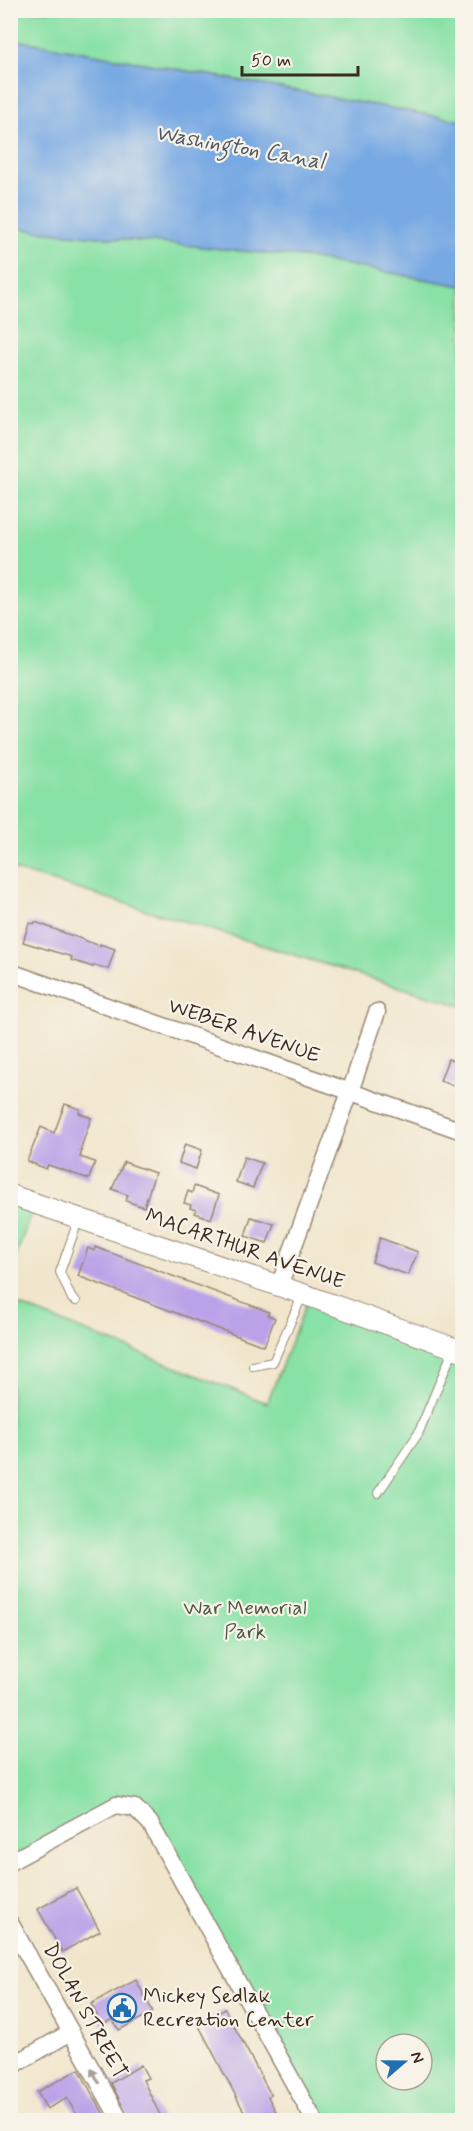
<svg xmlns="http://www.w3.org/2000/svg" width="473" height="2131" viewBox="0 0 473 2131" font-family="Mynerve,sans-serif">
<rect width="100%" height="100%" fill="#f7f3e8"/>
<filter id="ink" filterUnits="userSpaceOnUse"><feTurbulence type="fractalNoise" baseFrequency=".0167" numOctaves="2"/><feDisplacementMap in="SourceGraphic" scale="12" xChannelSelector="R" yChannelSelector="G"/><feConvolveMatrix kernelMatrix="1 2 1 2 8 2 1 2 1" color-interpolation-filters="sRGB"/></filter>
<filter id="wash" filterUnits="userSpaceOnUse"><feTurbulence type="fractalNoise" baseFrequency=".008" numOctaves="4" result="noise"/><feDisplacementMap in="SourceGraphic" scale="24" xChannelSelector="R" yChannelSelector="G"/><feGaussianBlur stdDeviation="1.35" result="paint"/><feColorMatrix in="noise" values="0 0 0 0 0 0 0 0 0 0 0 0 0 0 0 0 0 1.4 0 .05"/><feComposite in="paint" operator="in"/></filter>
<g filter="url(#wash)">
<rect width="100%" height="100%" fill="#f1e6cc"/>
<path fill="#88e1a6" stroke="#628662" stroke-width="1.5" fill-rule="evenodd" d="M 10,11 L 462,11 L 462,121 L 11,39 Z
M 10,226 L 29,230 L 304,257 L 462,286 L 462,1006 L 11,869 Z
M 11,1195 L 35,1203 L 11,1270 Z
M 309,1296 L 462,1351 L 462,2120 L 314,2120 L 150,1823 L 115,1805 L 11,1862 L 11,1302 L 267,1403 ZM 386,2044 L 422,2044 L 422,2080 L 386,2080 Z"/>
<path fill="#77a9e3" stroke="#596a80" stroke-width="1.5" d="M 11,39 L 462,121 L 462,286 L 304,257 L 29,230 L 11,226 Z"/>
<g id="blocks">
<path fill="#b9a2e8" d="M 35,922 L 100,946 L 100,944 L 115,949 L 108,969 L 94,965 L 93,967 L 71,960 L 72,957 L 23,942 L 29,923 L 34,924 Z
M 448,1059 L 462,1064 L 462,1088 L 440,1081 Z
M 65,1104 L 80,1109 L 79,1113 L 91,1118 L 80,1151 L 82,1151 L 80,1157 L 95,1162 L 89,1179 L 48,1165 L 46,1169 L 27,1161 L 41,1127 L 54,1133 Z
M 185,1144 L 202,1150 L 196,1169 L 179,1163 Z
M 244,1157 L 262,1163 L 253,1188 L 236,1182 Z
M 124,1162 L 155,1173 L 144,1207 L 126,1201 L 128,1195 L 112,1189 Z
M 194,1186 L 219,1195 L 211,1219 L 195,1213 L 196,1210 L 190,1208 L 191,1205 L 184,1203 L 188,1191 L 192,1193 Z
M 251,1217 L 274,1224 L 267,1243 L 245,1236 Z
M 380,1238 L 418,1252 L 408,1275 L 372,1262 Z
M 95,1247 L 269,1312 L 268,1315 L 275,1318 L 264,1346 L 78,1276 L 88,1248 L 94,1251 Z
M 76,1888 L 100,1931 L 62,1952 L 38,1909 Z
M 136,1980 L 153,2012 L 119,2030 L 112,2019 L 102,2025 L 91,2004 Z
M 225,2009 L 271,2095 L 268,2097 L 281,2121 L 249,2121 L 198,2024 Z
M 141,2065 L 148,2078 L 143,2080 L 163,2121 L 130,2121 L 111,2083 Z
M 79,2069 L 92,2094 L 108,2121 L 80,2121 L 67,2098 L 47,2109 L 37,2092 Z"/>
</g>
</g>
<g filter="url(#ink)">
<use href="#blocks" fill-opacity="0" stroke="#968875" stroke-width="1.5"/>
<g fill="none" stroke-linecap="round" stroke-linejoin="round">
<g stroke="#968875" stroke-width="10">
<path id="service" d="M 76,1301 L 72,1299 L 60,1272 L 79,1218
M 253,1366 L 273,1362 L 303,1294
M 378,1493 L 418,1434 L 454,1348"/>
</g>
<g stroke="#968875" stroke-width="19">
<path id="minor" d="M 10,972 L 462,1131
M 279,1286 L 350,1092 L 377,1012
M 10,1862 L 116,1805 L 135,1808 L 150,1823 L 314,2120
M 10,1923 L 120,2120
M 10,2067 L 71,2032"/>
</g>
<g stroke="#968875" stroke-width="22">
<path id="tertiary" d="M 10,1195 L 303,1294 L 462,1351"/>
</g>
<use href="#service" stroke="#fff" stroke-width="8"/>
<use href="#minor" stroke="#fff" stroke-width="16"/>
<use href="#tertiary" stroke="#fff" stroke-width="20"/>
</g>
<defs><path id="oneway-solid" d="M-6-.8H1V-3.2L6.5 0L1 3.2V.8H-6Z" transform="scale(1.5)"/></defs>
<use fill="#a79f9a" href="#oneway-solid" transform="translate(95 2076) rotate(-119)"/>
</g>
<defs>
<g id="civic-ring" transform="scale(1.5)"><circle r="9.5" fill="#f7f3e8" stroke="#1f6fb2" stroke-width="1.5"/><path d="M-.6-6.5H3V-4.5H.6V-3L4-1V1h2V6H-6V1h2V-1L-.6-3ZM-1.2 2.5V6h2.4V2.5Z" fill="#1f6fb2"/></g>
</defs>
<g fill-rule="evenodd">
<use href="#civic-ring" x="122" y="2008"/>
</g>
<g text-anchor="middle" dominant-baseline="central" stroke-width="4.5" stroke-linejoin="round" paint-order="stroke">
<g font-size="21" fill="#3b2a1e" stroke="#f7f3e8">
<text transform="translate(244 1031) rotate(19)">WEBER AVENUE</text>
<text transform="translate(245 1249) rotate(19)">MACARTHUR AVENUE</text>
<text transform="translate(85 2011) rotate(61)">DOLAN STREET</text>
</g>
<g font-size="21" fill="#4e5840" stroke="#f7f3e8">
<text x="245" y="1608">War Memorial<tspan x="245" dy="24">Park</tspan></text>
</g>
<g font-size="21" fill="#3b2a1e" stroke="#f7f3e8" text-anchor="start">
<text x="143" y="1996">Mickey Sedlak<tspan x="143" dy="24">Recreation Center</tspan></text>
</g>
<g font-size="22" font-style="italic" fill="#505663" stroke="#f7f3e8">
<text transform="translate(240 148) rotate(10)">Washington Canal</text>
</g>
</g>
<rect width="473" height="2131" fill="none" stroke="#f7f3e8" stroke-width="36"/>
<g transform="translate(404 2062) rotate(70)"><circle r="28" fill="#f7f3e8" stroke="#aca397" stroke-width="1.5"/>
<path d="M0-4.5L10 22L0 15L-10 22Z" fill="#1f6fb2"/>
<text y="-9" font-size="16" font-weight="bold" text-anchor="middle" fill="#3b2a1e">N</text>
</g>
<path d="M242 66v9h116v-9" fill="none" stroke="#3b2a1e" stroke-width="3"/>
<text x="251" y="66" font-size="18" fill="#3b2a1e" stroke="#f7f3e8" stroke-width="4.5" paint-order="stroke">50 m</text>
</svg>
